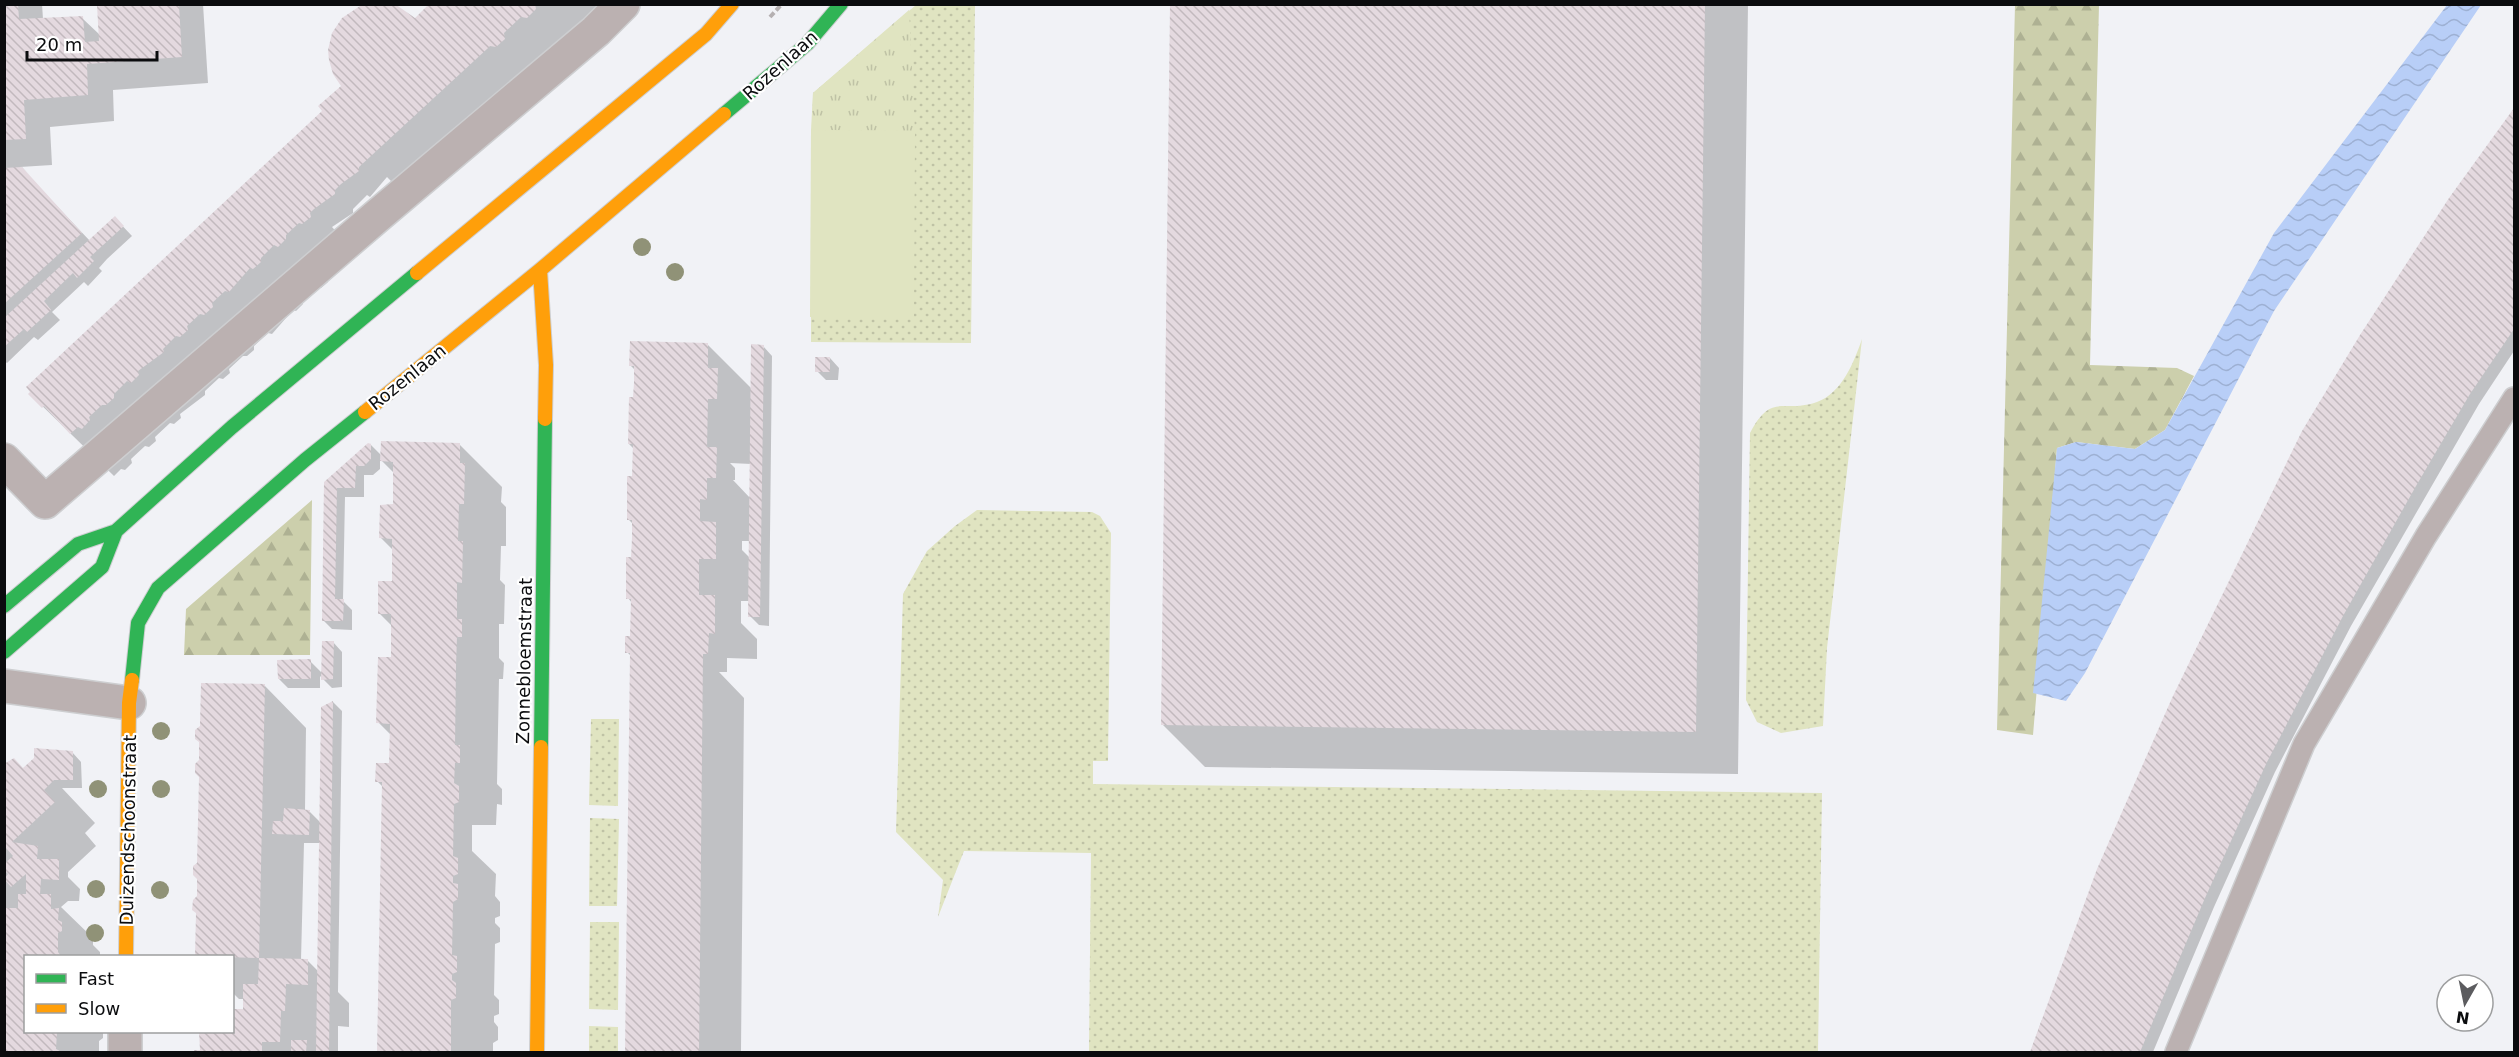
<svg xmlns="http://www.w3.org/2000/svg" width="2519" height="1057" viewBox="0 0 2519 1057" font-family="'DejaVu Sans',sans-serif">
<defs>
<pattern id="grass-dots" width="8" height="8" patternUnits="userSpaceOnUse" patternTransform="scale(1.5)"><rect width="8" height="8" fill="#e0e4c1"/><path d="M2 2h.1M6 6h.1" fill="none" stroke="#bfc2a5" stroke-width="1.8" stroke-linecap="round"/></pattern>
<pattern id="forest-firs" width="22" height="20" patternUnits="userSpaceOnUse" patternTransform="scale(1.5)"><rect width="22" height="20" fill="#cccfac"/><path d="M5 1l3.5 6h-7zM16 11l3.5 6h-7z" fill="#aeb193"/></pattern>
<pattern id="park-tufts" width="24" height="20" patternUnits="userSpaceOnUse" patternTransform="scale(1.5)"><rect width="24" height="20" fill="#e0e4c1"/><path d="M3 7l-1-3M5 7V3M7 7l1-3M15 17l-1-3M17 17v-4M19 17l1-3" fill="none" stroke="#bfc2a5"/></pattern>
<pattern id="water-waves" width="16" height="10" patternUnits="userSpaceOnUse" patternTransform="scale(1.5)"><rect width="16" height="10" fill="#b8cef7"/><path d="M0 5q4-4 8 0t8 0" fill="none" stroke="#9db0d3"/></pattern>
<pattern id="building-back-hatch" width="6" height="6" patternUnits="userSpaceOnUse" patternTransform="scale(1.5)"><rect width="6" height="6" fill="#e4d9df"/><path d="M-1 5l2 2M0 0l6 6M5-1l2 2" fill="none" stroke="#c2b9be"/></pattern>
</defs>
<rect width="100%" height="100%" fill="#f1f2f6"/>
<path fill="url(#grass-dots)" d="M 916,5 L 975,5 L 971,343 L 811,342 L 811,316 L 914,317 L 812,130 L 813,93 Z
M 1862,339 L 1827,648 L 1823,726 L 1781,733 L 1757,722 L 1746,700 L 1750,433 C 1772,391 1783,414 1817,402 C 1842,393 1854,362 1862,339 Z
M 977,510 L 1092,512 L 1100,516 L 1111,533 L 1108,761 L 1093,761 L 1093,784 L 1822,793 L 1818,1052 L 1089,1052 L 1091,853 L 964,851 L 938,917 L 943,880 L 896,832 L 903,594 L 927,551 L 955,526 Z
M 591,719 L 619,719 L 618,806 L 589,805 Z
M 590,818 L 619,819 L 617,906 L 589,906 Z
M 590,922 L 619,922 L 618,1010 L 589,1009 Z
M 589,1026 L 618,1027 L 618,1052 L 589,1052 Z"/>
<path fill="url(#forest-firs)" d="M 2015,5 L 2099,5 L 2090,365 L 2177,368 L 2194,376 L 2165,430 L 2135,449 L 2076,442 L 2057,448 L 2033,735 L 1997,730 Z
M 312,500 L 310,655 L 184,655 L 186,609 Z"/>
<path fill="url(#park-tufts)" d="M 909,10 L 915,131 L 811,130 L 813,93 Z"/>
<path fill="#e0e4c1" d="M 811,130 L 915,131 L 914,317 L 810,317 Z"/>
<path fill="url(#water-waves)" d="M 2447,5 L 2481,5 L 2274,311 L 2085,673 L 2066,701 L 2033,693 L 2057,448 L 2076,442 L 2135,449 L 2165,430 L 2274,233 Z"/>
<path fill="#0003" fill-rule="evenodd" d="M 4,4 L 42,4 L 43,19 L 82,18 L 100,35 L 98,4 L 203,4 L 208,83 L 113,90 L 114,121 L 50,127 L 52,165 L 20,167 L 90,241 L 115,218 L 132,236 L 107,259 L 99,268 L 102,271 L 88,286 L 84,282 L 52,312 L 60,320 L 38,340 L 34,337 L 7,363 L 4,361 Z
M 431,4 L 613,4 L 402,192 L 387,177 L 370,197 L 367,195 L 353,209 L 353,213 L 332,227 L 355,252 L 352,256 L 353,259 L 345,266 L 342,264 L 327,278 L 328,282 L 321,288 L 317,287 L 303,301 L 303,304 L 296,311 L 293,310 L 272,334 L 268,333 L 254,346 L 254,350 L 247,356 L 243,356 L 229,369 L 230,373 L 223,379 L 219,378 L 205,391 L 205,395 L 180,414 L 181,418 L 174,424 L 170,423 L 155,437 L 156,441 L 149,447 L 145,446 L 131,459 L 132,463 L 125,470 L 121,469 L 114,476 L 30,394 L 325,111 Z
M 1172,4 L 1748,4 L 1738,774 L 1205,767 L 1162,724 Z
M 2514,111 L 2514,351 L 2479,404 L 2351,626 L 2275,772 L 2214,907 L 2153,1052 L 2031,1052 L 2041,1022 L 2451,199 Z
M 707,344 L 752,389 L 763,346 L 772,356 L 769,626 L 759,625 L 750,616 L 750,601 L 741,601 L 741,623 L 757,639 L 757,659 L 727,658 L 727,672 L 719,672 L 744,698 L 741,1052 L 626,1052 L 632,657 L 627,652 L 632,637 L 632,603 L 628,598 L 633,558 L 633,524 L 629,520 L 634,478 L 634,449 L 629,444 L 635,399 L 635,370 L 631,366 ZM 730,463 L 751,464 L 751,499 L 733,480 L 735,480 L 735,468 ZM 742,541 L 750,541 L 750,558 L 742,550 Z
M 830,358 L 839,368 L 838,380 L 826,380 L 817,371 Z
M 459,444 L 502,487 L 501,502 L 506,507 L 506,546 L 501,546 L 500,580 L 505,585 L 504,624 L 499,624 L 499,658 L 504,663 L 503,679 L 499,679 L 497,784 L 502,789 L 502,805 L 497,804 L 496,825 L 472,825 L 472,851 L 496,874 L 495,896 L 500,902 L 500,916 L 495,918 L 495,923 L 500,928 L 500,942 L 495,944 L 494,995 L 499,1000 L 499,1014 L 494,1016 L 494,1022 L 498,1027 L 498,1040 L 493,1043 L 493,1052 L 378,1052 L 383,787 L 377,781 L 390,764 L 391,735 L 378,722 L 392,659 L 393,627 L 380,614 L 393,582 L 394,551 L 381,538 L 394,506 L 395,474 L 380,459 L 380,469 L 373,475 L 364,475 L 364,497 L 345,497 L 343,601 L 352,610 L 352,630 L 332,629 L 323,620 L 325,483 L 371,445 L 382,456 Z
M 333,642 L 342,652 L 342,687 L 332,688 L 320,676 L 320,688 L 288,688 L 279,679 L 310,661 L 322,673 Z
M 264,685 L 306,728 L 305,811 L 309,811 L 321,823 L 322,708 L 333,702 L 342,711 L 338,992 L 349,1003 L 349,1027 L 338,1026 L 338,1052 L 196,1052 L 202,1052 L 200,1032 L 232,1032 L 245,1011 L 245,999 L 239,999 L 232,992 L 232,956 L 197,956 L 199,863 ZM 304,843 L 320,843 L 319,972 L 307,960 L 301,960 Z
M 72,752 L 81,762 L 82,788 L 62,788 L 95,823 L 85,833 L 96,846 L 68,872 L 68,877 L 80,889 L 79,901 L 68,901 L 61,907 L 93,938 L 93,945 L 100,952 L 100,956 L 26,956 L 26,1032 L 103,1032 L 103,1038 L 99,1041 L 99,1052 L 4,1052 L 4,766 L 24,770 Z"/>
<path fill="url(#building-back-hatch)" d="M 4,4 L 18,4 L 19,19 L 83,16 L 85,42 L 99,41 L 97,5 L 179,5 L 182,57 L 87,64 L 88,95 L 24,100 L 26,139 L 4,140 Z
M 363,4 L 395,4 L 415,18 L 429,4 L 535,4 L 536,9 L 527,18 L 521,17 L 504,33 L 505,39 L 496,47 L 490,46 L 487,49 L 359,167 L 359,171 L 341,184 L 335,190 L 335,194 L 314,209 L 310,213 L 311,217 L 302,224 L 299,223 L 286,235 L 286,239 L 278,247 L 274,245 L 261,258 L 261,262 L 253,269 L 250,268 L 229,292 L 225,291 L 212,303 L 213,307 L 204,315 L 200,314 L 187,326 L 188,330 L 180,337 L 176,336 L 163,349 L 164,352 L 138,371 L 139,375 L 131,383 L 127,381 L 114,394 L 114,398 L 106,405 L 102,405 L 89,417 L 90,420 L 82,429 L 78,427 L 70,434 L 44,406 L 42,408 L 28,394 L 30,392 L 26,387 L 322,111 L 318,106 L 341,86 L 333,74 L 329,60 L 328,50 L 332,33 L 342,18 Z
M 1170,4 L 1705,4 L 1696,732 L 1161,725 Z
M 2514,108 L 2514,329 L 2470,394 L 2416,486 L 2343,616 L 2267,762 L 2205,898 L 2140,1052 L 2030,1052 L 2097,869 L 2172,698 L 2302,431 L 2360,335 L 2449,198 Z
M 22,167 L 82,233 L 4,304 L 4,168 Z
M 115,216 L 124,226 L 90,257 L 94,261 L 77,278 L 73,273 L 44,301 L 51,310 L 27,332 L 24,329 L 4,347 L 4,318 Z
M 630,341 L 708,343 L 708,368 L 718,368 L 717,399 L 708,399 L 707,447 L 717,447 L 716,478 L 707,478 L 707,500 L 700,499 L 700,521 L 716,522 L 716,559 L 699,559 L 699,595 L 715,595 L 715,634 L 709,633 L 708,654 L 703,654 L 699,1052 L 625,1052 L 630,653 L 625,653 L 625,636 L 630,636 L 631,599 L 626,599 L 626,557 L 631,557 L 632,538 L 632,520 L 627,520 L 627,476 L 632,476 L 633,444 L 628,444 L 629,397 L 633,397 L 634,383 L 634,366 L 629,366 Z
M 751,344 L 764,345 L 760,617 L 748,617 Z
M 815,357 L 830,357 L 830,372 L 815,372 Z
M 381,441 L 460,443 L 460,463 L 465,463 L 464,504 L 459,504 L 458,541 L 463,541 L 462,583 L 457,582 L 457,619 L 462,619 L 462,637 L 457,637 L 456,666 L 455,745 L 460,745 L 460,763 L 455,763 L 454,783 L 459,786 L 459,802 L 454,804 L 453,856 L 458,858 L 458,874 L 453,876 L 453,883 L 458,884 L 458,899 L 453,902 L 452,955 L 457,956 L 457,972 L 452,974 L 452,980 L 456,983 L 456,998 L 451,1000 L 451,1052 L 377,1052 L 382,782 L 375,782 L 376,763 L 389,763 L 390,724 L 376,723 L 378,657 L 391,657 L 391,614 L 378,614 L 378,581 L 392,581 L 392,539 L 379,538 L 380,505 L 393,504 L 393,462 L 380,461 Z
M 368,443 L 371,444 L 371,459 L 364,466 L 356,466 L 355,488 L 337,488 L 335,599 L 344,599 L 343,621 L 322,621 L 324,482 Z
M 322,641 L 334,641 L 333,679 L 321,680 Z
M 311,659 L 311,679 L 278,679 L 277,660 Z
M 201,683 L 265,684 L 259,958 L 308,959 L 308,985 L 286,984 L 285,1011 L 281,1011 L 280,1042 L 262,1042 L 262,1052 L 194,1052 L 194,1050 L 200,1050 L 199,1032 L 232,1032 L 232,1009 L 243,1009 L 243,984 L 258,984 L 259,958 L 195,956 L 196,913 L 192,910 L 193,900 L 197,896 L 197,879 L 193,875 L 193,866 L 197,863 L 199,777 L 195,773 L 195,764 L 199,760 L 199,742 L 195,739 L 195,730 L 200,726 Z
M 333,701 L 329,1052 L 316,1052 L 321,707 Z
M 34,748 L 73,751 L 73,780 L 54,780 L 44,790 L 55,802 L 12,842 L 38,846 L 37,859 L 59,859 L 59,880 L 41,879 L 40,894 L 51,894 L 51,909 L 59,908 L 58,920 L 62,922 L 62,931 L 58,933 L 58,952 L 61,956 L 26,956 L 26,1032 L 57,1032 L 56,1049 L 62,1052 L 4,1052 L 4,908 L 18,908 L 18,894 L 26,894 L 26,874 L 11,887 L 4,879 L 8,874 L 4,870 L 4,864 L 13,856 L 6,848 L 4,849 L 4,764 L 14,758 L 23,768 L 34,758 Z
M 284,808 L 310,810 L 309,835 L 272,834 L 273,821 L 283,821 Z
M 291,1040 L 307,1040 L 306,1052 L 291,1052 Z"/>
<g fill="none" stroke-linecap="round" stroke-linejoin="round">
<g stroke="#cdced0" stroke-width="24">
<path id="lane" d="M 2176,1052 L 2304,744 L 2426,536 L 2514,398"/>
</g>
<g stroke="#cdced0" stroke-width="36">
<path id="street" d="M 4,460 L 45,502 L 376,217 L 596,31 L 623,4
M 4,686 L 129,703
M 125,1052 L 125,1032"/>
</g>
<g stroke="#cdced0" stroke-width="16">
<path id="fast" d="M 724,114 L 807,44 L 841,4
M 116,531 L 232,427 L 417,273
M 4,606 L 78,544 L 116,531 L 102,567 L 4,652
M 132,680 L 138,623 L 158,588 L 305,460 L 365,412
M 541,747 L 545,419"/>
</g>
<g stroke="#cdced0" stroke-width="16">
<path id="slow" d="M 540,270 L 546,365 L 545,419
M 417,273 L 706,34 L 732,4
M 365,412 L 540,270 L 724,114
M 126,956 L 129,703 L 132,680
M 537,1052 L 541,747"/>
</g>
<path stroke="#b5b0b1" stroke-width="4" stroke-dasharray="6 3" stroke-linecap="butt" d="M 770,17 L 782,4"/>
<use href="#lane" stroke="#bbb1b1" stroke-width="21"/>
<use href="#street" stroke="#bbb1b1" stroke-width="33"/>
<use href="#fast" stroke="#30b455" stroke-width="14"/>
<use href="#slow" stroke="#ff9f0a" stroke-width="14"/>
</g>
<g fill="#909277">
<circle cx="642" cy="247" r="9"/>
<circle cx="675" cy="272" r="9"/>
<circle cx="161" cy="731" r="9"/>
<circle cx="98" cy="789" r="9"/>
<circle cx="161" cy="789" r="9"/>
<circle cx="96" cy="889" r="9"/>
<circle cx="160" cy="890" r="9"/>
<circle cx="95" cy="933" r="9"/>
</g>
<g text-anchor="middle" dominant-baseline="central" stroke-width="4.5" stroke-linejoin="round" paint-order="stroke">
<g font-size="18" fill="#0b0c0e" stroke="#fff">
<text transform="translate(780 65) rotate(-42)">Rozenlaan</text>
<text transform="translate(407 377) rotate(-39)">Rozenlaan</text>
<text transform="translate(524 661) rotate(-89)">Zonnebloemstraat</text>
<text transform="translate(128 830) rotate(-89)">Duizendschoonstraat</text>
</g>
</g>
<rect width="2519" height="1057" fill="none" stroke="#0b0c0e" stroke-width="12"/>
<rect x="24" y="955" width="210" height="78" fill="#ffffff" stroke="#9d9e9f" stroke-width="1.5"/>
<rect x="36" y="974" width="30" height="9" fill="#30b455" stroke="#9d9e9f" stroke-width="1.5"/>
<text x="78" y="985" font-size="18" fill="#0b0c0e">Fast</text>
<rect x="36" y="1004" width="30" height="9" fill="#ff9f0a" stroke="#9d9e9f" stroke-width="1.5"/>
<text x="78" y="1015" font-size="18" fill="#0b0c0e">Slow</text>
<g transform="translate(2465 1003) rotate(189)"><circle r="28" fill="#ffffff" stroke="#9d9e9f" stroke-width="1.5"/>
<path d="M0-4.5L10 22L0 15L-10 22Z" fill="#5c5c5f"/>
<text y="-9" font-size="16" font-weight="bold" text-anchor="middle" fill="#0b0c0e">N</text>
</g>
<path d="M27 51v9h130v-9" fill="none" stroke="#0b0c0e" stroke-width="3"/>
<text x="36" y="51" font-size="18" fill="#0b0c0e" stroke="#ffffff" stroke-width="4.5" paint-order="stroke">20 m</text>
</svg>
